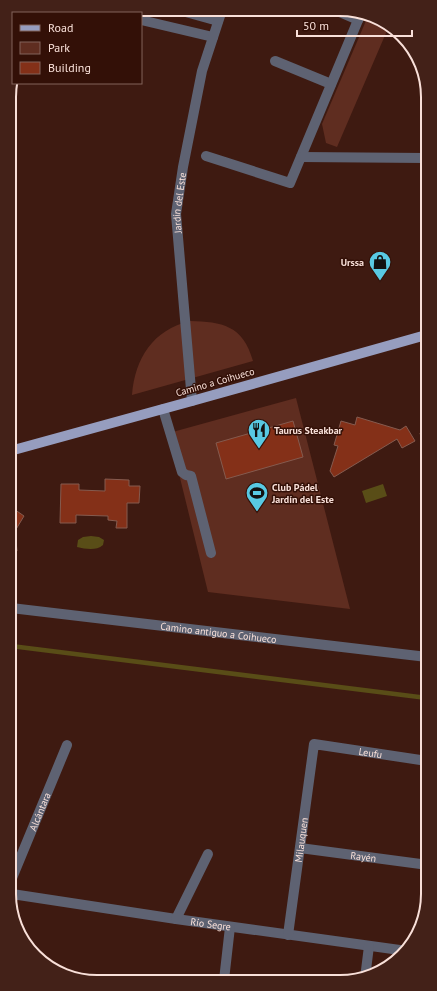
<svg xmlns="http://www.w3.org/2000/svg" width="437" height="991" viewBox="0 0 437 991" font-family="'PT Sans',sans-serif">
<rect width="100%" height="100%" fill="#3e1a11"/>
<path fill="#5f2d20" d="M 368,16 L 389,26 L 337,147 L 326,143 L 322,124 Z
M 190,321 C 222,322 243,325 253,361 L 132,395 C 135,358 153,330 190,321 Z
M 296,398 L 350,609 L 208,592 L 169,433 Z"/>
<path fill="#594d17" d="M 383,484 L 387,496 L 366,503 L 362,491 Z
M 91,536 L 99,537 L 104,540 L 103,545 C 96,551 86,549 77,547 L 78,540 L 83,537 Z"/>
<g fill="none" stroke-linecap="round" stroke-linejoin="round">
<path stroke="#594d17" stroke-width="4.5" d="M 11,646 L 427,698"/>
</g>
<path fill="#843018" stroke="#855b4f" d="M 357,417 L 400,430 L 406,426 L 415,441 L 402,448 L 397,439 L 334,477 L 330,471 L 338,446 L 334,445 L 341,421 L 355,425 Z
M 293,421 L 303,457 L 226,479 L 216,443 Z
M 426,432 L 426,455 L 420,433 Z
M 105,479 L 129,480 L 129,486 L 140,486 L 139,503 L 127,503 L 127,528 L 116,528 L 117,521 L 108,520 L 108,516 L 76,515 L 76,523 L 60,523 L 61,484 L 79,484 L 79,490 L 105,491 Z
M 11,507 L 24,516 L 15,531 L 17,551 L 11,551 Z"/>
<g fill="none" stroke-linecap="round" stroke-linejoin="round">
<g stroke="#5e6272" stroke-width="10">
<path d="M 175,9 L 218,21"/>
<path d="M 337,11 L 358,20"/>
<path d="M 141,20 L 213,37"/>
<path d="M 275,61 L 331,84"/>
<path d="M 206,156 L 290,183 L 361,13"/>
<path d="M 301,157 L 425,158"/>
<path id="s1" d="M 192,401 L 176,214 L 183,167 L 202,71 L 222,10"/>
<path d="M 163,409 L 182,472 L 186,475 L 191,476 L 211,553"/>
<path id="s2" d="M 11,608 L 427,657"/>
<path id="s3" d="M 300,848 L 428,865"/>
<path id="s4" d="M 12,878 L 67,745"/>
<path id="s5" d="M 12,894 L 176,919 L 407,951"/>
<path d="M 176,919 L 208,854"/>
<path id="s6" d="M 288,935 L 314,744 L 427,761"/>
<path d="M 365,978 L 369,946"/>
<path d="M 224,980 L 230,927"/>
</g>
<path stroke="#969dbf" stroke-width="10" d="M 10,451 L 192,401 L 426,335"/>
</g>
<defs>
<g id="shop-pin" transform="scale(1.15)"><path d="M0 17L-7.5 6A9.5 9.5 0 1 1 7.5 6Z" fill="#58c9e3" stroke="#331007"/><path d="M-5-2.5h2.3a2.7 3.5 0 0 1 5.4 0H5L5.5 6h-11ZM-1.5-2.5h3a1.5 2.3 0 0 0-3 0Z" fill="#111"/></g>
<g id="restaurant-pin" transform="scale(1.15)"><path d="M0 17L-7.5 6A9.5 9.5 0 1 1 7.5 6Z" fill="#58c9e3" stroke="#331007"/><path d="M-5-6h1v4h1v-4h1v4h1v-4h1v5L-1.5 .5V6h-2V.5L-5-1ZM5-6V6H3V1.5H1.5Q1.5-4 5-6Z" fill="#111"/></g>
<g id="stadium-pin" transform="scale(1.15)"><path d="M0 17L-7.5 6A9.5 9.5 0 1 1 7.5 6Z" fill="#58c9e3" stroke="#331007"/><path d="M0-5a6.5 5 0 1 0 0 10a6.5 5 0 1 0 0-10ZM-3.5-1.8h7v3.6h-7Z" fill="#111"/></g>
</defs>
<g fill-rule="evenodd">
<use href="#shop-pin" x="380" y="262"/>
<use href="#restaurant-pin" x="259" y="430"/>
<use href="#stadium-pin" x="257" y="493"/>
</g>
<g text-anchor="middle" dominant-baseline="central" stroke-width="3" stroke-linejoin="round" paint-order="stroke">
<g font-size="10" fill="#f9e0d9" stroke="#331007">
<text stroke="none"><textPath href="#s1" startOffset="199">Jardín del Este</textPath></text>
<text transform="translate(215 382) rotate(-16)">Camino a Coihueco</text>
<text stroke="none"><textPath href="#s2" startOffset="209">Camino antiguo a Coihueco</textPath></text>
<text stroke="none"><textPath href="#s6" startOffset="250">Leufu</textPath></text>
<text stroke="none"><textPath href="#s4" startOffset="72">Alcántara</textPath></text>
<text stroke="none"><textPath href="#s6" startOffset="96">Milauquen</textPath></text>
<text stroke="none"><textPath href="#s3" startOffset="64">Rayén</textPath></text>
<text stroke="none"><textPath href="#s5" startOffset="201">Río Segre</textPath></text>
</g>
<g font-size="10" font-weight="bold" fill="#f9e0d9" stroke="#331007" text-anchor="start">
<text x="364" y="262" text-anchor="end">Urssa</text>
<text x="274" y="430">Taurus Steakbar</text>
<text x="272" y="487">Club Pádel<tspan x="272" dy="12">Jardín del Este</tspan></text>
</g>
</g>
<path d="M0 0H437V991H0ZM97 16H340A81 81 0 0 1 421 97V894A81 81 0 0 1 340 975H97A81 81 0 0 1 16 894V97A81 81 0 0 1 97 16Z" fill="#432118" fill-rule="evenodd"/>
<path fill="none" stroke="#f9e0d9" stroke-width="2" d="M97 16H340A81 81 0 0 1 421 97V894A81 81 0 0 1 340 975H97A81 81 0 0 1 16 894V97A81 81 0 0 1 97 16Z"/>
<rect x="12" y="12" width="130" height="72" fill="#331007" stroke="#82635b"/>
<rect x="20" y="25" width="20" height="6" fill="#969dbf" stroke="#82635b"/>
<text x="48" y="32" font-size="12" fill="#f9e0d9">Road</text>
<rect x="20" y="42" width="20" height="12" fill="#5f2d20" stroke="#82635b"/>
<text x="48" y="52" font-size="12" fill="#f9e0d9">Park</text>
<rect x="20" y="62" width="20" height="12" fill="#843018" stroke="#82635b"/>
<text x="48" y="72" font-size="12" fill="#f9e0d9">Building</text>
<path d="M297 30v6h115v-6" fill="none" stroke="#f9e0d9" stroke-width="2"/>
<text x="303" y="30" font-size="12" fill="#f9e0d9" stroke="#331007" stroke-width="3" paint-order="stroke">50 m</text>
</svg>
